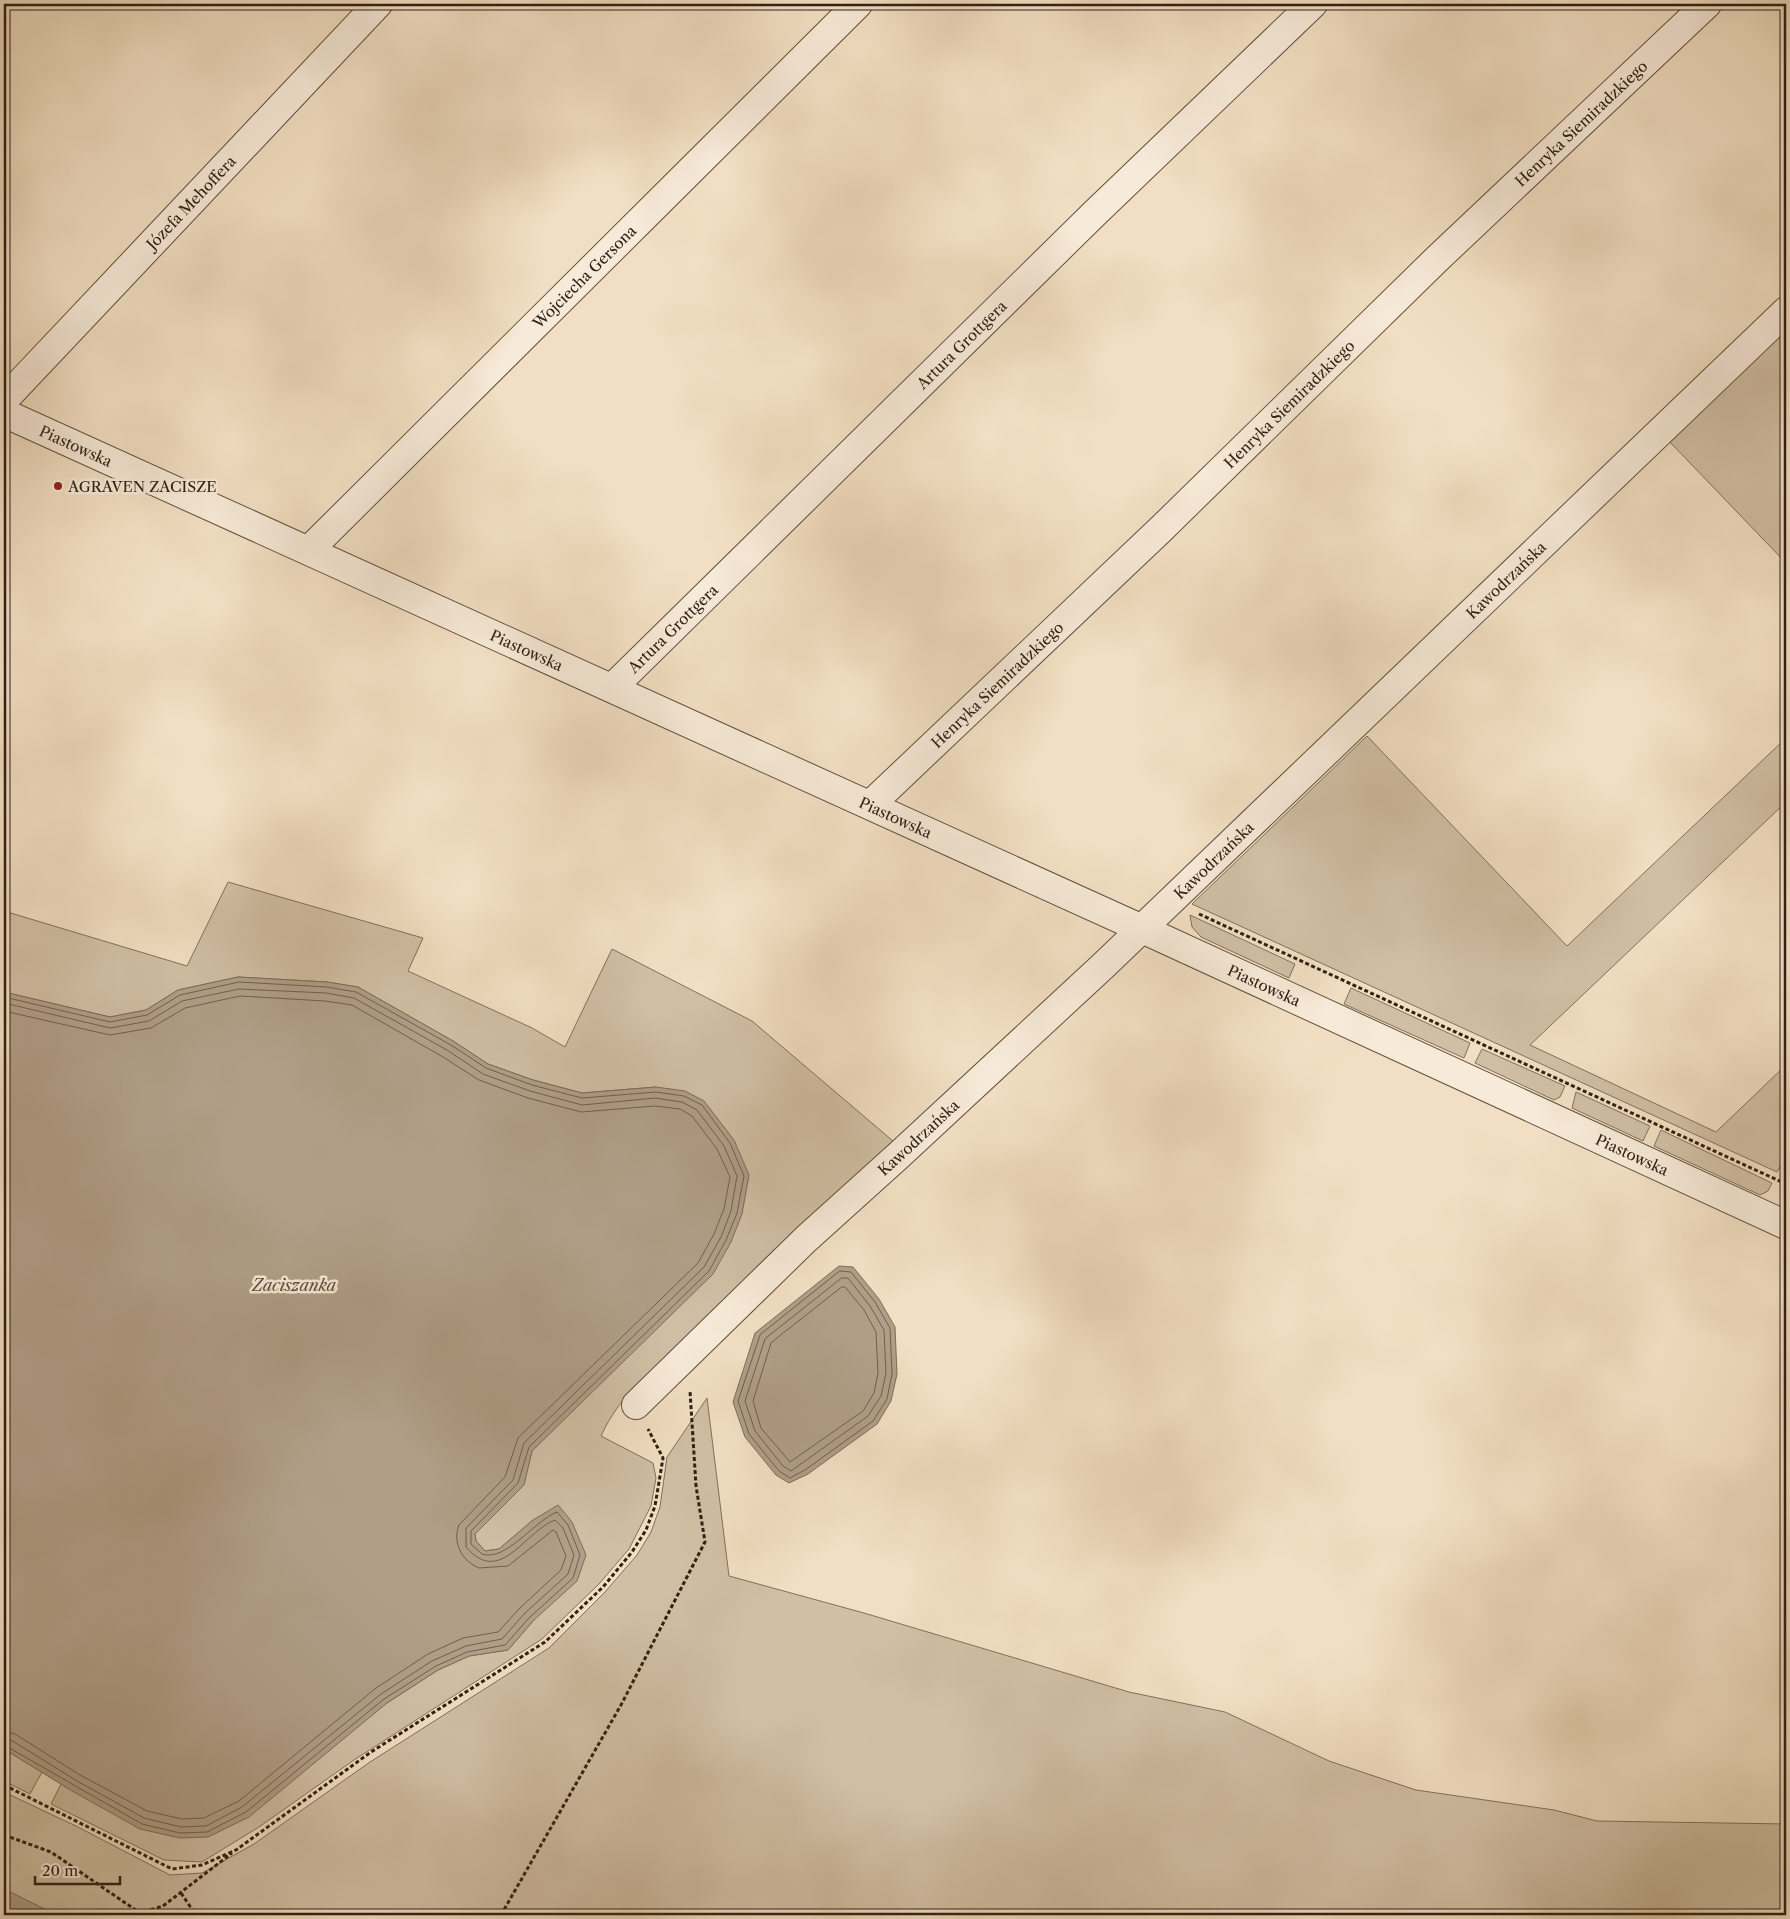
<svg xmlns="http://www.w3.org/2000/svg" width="1790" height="1919" viewBox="0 0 1790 1919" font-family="'Libre Caslon Text',serif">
<rect width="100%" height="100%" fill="#f2dfc3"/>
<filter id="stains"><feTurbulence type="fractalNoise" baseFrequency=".004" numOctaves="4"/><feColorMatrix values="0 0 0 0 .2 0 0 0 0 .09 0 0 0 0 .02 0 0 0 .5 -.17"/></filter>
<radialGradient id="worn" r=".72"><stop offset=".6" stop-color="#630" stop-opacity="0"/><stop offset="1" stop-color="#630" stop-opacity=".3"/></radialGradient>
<path fill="#d1bfa5" stroke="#80705c" d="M 1786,323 L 1786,563 L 1667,439 Z
M 1367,736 L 1567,946 L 1786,738 L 1786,802 L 1530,1045 L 1716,1132 L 1786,1065 L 1786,1155 L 1777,1172 L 1192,904 Z
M 228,882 L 423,938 L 408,971 L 532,1028 L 565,1047 L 612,949 L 752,1021 L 900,1147 C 831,1209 761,1269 693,1332 C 659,1364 620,1393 601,1436 L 653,1463 L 656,1478 L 651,1506 L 629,1549 L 599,1584 L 542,1639 L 354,1760 L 259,1827 L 202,1862 L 164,1860 L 51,1804 L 61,1784 L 101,1805 L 387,1703 L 438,1670 L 469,1656 L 508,1650 L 533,1621 L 533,1520 L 499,1549 L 485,1551 L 476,1541 L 475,1534 L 523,1485 L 532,1451 L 560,1422 L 656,1087 L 582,1093 L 533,1080 L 488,1064 L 453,1041 L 358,987 L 327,982 L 238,977 L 178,990 L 146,1010 L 110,1017 L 4,992 L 4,911 L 187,966 Z
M 1190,915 L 1295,964 L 1289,978 L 1201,937 L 1192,927 Z
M 1351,988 L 1470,1043 L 1464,1058 L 1344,1004 Z
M 1482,1049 L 1565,1086 L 1560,1097 L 1554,1100 L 1475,1063 Z
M 1576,1092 L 1650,1126 L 1643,1141 L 1572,1108 Z
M 1661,1130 L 1772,1183 L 1768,1191 L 1760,1195 L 1654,1146 Z
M 707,1398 L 729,1576 L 864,1613 L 1129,1692 L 1225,1712 L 1329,1761 L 1416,1790 L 1554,1810 L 1597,1821 L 1786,1824 L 1786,1915 L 4,1915 L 4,1792 L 78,1827 L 170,1875 L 202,1873 L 254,1844 L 370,1762 L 549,1648 L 605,1592 L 637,1555 L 651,1532 L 660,1507 L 667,1457 Z
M 4,1749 L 42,1772 L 30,1794 L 4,1781 Z"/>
<path fill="#b09e87" stroke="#7d6c59" d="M 238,977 L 327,982 L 358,987 L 453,1041 L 488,1064 L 533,1080 L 582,1093 L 656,1087 L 685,1091 L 704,1101 L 734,1140 L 749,1175 L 742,1214 L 731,1242 L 713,1274 L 532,1451 L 524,1485 L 475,1534 L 476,1541 L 485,1551 L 499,1549 L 533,1520 L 558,1505 L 572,1522 L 586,1555 L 577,1581 L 533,1621 L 508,1650 L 469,1656 L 438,1670 L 387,1703 L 249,1817 L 208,1837 L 180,1838 L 140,1829 L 72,1791 L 4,1749 L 4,992 L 110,1017 L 146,1010 L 178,990 Z
M 839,1266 L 853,1267 L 879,1299 L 895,1327 L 897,1374 L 891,1401 L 877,1424 L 808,1474 L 789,1483 L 776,1475 L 745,1437 L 733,1402 L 755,1333 Z
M 4,1889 L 57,1915 L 13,1915 L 4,1912 Z"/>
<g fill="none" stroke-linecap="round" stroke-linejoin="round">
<path stroke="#705f4d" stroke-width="1" d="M 4,997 L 110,1022 L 147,1015 L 180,995 L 239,982 L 327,987 L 356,992 L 451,1045 L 486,1068 L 532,1085 L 582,1098 L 656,1092 L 684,1096 L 702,1105 L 730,1143 L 744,1176 L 737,1213 L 726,1240 L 709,1271 L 529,1447 L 518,1483 L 471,1531 L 471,1544 L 482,1554 C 506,1562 534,1521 557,1512 L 568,1525 L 580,1555 L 573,1578 L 529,1618 L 505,1645 L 467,1652 L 436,1666 L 384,1699 L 246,1812 L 207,1832 L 180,1833 L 142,1824 L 4,1745
M 4,1003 L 110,1028 L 149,1021 L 182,1001 L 239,989 L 326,993 L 354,998 L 447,1050 L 483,1074 L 530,1091 L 582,1105 L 655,1098 L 682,1102 L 697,1110 L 724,1146 L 737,1176 L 731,1211 L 721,1237 L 704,1267 L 524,1443 L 513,1480 L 466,1528 L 466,1547 C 500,1587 524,1532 555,1520 L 563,1528 L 574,1555 L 568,1574 L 525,1613 L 502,1639 L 466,1646 L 432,1661 L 381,1694 L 242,1807 L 206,1826 L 181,1827 L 144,1818 L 77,1781 L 11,1740 L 4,1739
M 4,1011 L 110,1035 L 151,1028 L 185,1008 L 240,996 L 325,1001 L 352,1005 L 443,1057 L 479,1080 L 528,1098 L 581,1112 L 655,1106 L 680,1109 L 692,1116 L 717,1149 L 730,1177 L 724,1209 L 714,1234 L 698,1263 L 518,1438 L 505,1477 L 459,1525 C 452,1543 462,1561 479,1568 L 508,1566 L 553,1530 L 556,1532 L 566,1556 L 561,1570 L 520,1608 L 498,1632 L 463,1638 L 428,1654 L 376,1688 L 239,1801 L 204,1818 L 182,1819 L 147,1811 L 80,1775 L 15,1734 L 4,1731
M 840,1271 L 851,1272 L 875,1302 L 890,1328 L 892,1374 L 887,1399 L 873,1421 L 805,1470 L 790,1478 L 779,1471 L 749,1434 L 738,1401 L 760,1335 Z
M 842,1278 L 848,1278 L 870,1306 L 884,1330 L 886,1373 L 881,1396 L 868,1416 L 791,1471 L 783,1466 L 755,1431 L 745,1401 L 765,1339 Z
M 842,1287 L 845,1287 L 864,1310 L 876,1332 L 878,1373 L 874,1393 L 863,1411 L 790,1462 L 761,1428 L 753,1401 L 771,1343 Z"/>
<g stroke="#60503f" stroke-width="30">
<g id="minor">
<path id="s1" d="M 4,400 L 378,4"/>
<path id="s2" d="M 4,413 L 1140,928 L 1786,1225"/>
<path id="s3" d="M 309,550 L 858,4"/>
<path id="s4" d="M 612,688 L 1095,213 L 1313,4"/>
<path id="s5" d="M 870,805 L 1160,530 L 1437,259 L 1707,4"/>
<path id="s6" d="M 636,1405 L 806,1239 L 898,1156 L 1104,965 L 1786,311"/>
</g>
</g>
<path stroke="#302013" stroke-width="3" stroke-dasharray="4 2.5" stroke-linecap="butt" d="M 1199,914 L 1786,1184
M 4,1785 L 172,1869 L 202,1865 L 236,1850 L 371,1752 L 545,1642 L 603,1587 L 632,1552 L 646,1530 L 655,1506 L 663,1458 L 648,1429
M 4,1835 L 51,1852 L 140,1913 L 163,1906 L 232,1853
M 181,1893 L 196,1915
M 501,1915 L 621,1705 L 705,1542 L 696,1486 L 690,1391"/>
<use href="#minor" stroke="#f7ead8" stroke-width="28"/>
</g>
<circle fill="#8f2418" stroke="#f7ead8" stroke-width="2" cx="58" cy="486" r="5"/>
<g text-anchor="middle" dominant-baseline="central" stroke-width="5" stroke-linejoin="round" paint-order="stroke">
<g font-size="15" fill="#302013" stroke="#f7ead8">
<text stroke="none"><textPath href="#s5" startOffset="985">Henryka Siemiradzkiego</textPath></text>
<text stroke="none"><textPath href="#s1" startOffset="272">Józefa Mehoffera</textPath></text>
<text stroke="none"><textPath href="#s3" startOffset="388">Wojciecha Gersona</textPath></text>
<text stroke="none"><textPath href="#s4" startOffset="490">Artura Grottgera</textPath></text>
<text stroke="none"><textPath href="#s5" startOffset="580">Henryka Siemiradzkiego</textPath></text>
<text stroke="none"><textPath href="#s2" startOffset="79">Piastowska</textPath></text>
<text stroke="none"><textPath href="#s6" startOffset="1199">Kawodrzańska</textPath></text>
<text stroke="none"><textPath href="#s4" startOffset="85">Artura Grottgera</textPath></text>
<text stroke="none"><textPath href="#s2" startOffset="574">Piastowska</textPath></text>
<text stroke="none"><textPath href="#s5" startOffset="175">Henryka Siemiradzkiego</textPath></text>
<text stroke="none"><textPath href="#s2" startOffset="979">Piastowska</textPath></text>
<text stroke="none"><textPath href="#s6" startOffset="794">Kawodrzańska</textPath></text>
<text stroke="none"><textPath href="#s2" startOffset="1384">Piastowska</textPath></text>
<text stroke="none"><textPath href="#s6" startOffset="389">Kawodrzańska</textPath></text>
<text stroke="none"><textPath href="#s2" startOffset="1789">Piastowska</textPath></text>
</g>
<g font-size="15" fill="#302013" stroke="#f7ead8" text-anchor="start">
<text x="68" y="486">AGRAVEN ZACISZE</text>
</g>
<g font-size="16" font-style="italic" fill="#5d4c3c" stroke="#f7ead8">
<text x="294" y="1285">Zaciszanka</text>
</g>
</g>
<rect width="1790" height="1919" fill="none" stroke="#f2dfc3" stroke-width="20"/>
<rect x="5" y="5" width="1780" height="1909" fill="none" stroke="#302013" stroke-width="2.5"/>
<rect x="10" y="10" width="1770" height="1899" fill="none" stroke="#302013"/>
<path d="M35 1876v8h85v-8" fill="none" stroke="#302013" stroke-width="2.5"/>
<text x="42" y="1876" font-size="15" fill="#302013" stroke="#f7ead8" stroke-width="4" paint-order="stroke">20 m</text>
<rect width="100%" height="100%" filter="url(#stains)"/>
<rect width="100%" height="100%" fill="url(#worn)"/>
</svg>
